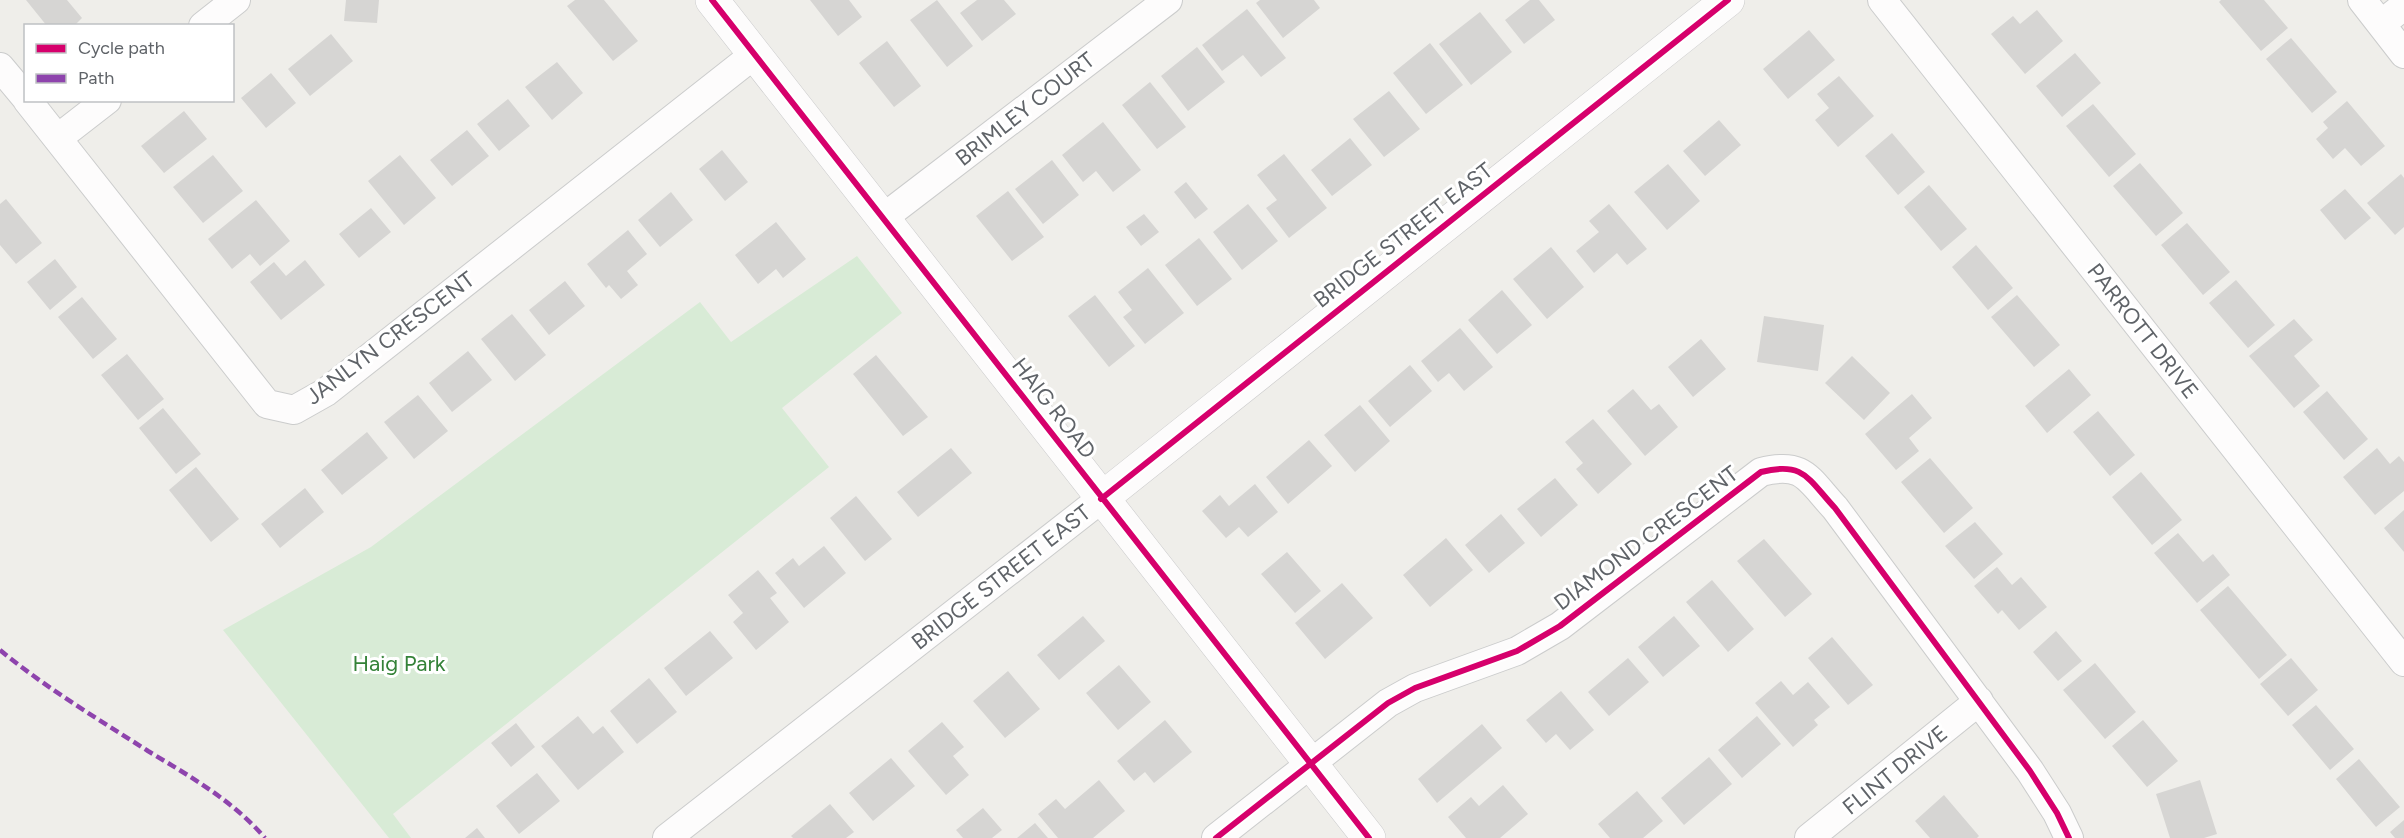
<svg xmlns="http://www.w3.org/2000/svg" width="2404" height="838" viewBox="0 0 2404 838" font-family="Figtree,sans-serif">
<rect width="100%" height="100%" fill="#efeeea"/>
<path fill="#d8ebd6" d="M 857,256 L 902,313 L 782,408 L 829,467 L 393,814 L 411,838 L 389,838 L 223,630 L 371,547 L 700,302 L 731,342 Z"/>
<path fill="#d6d5d3" d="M 26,0 L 67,0 L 82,18 L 74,26 L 47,26 Z
M 346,0 L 379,0 L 377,23 L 344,21 Z
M 575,0 L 604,0 L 638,41 L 613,61 L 567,6 Z
M 810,0 L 849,0 L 862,17 L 838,36 Z
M 937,0 L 973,46 L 947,67 L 910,20 Z
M 977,0 L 1004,0 L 1016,14 L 982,41 L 960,13 Z
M 1260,0 L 1314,0 L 1320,8 L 1283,38 L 1256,3 Z
M 1530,0 L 1539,0 L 1555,20 L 1524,44 L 1505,20 Z
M 2221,0 L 2264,0 L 2288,28 L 2261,51 L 2219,2 Z
M 1247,9 L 1286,58 L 1261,77 L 1243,55 L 1222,71 L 1202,45 Z
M 2037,10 L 2063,41 L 2025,74 L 1991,34 L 2013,16 L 2020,24 Z
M 1480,12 L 1512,52 L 1471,85 L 1439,44 Z
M 1809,30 L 1835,60 L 1788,99 L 1763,69 Z
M 331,34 L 353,61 L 310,96 L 288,69 Z
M 2291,38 L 2337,92 L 2312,113 L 2266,59 Z
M 887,41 L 921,86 L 894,107 L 859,63 Z
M 1430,43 L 1463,85 L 1426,114 L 1393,73 Z
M 1197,47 L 1225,82 L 1188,111 L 1161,76 Z
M 2075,53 L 2101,83 L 2062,117 L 2036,86 Z
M 557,62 L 583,93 L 552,120 L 525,87 Z
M 271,73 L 296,103 L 266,128 L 241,98 Z
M 1839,76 L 1874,116 L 1838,147 L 1815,120 L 1829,108 L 1817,94 Z
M 1150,82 L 1186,127 L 1157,149 L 1122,105 Z
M 1389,91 L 1420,129 L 1384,157 L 1353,119 Z
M 508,99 L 530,126 L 499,151 L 477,124 Z
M 2347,101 L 2385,146 L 2361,166 L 2345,148 L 2333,159 L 2316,139 L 2328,128 L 2323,122 Z
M 2093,104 L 2136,154 L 2109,177 L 2066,126 Z
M 184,111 L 207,139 L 164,173 L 141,146 Z
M 1719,120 L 1741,145 L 1705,176 L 1683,151 Z
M 1103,122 L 1141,170 L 1113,192 L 1096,171 L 1083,182 L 1062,155 Z
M 467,130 L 489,156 L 452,186 L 430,160 Z
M 1892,133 L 1925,172 L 1898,195 L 1865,156 Z
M 1350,138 L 1372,165 L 1332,196 L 1311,170 Z
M 722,150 L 748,182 L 725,201 L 699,169 Z
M 1284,154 L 1327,208 L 1289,238 L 1266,208 L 1277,200 L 1257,175 Z
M 213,155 L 243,191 L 203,223 L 173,187 Z
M 400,155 L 436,198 L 404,225 L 368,181 Z
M 1052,160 L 1079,195 L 1043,224 L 1015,189 Z
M 2140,163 L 2183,213 L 2156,236 L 2113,186 Z
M 1668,164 L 1700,201 L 1667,230 L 1634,192 Z
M 2401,174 L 2404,178 L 2404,227 L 2395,235 L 2367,203 Z
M 1186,182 L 1208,209 L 1195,219 L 1174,192 Z
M 1929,185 L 1967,229 L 1941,251 L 1904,207 Z
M 2345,189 L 2371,218 L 2345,240 L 2320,210 Z
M 1008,191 L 1044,237 L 1012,261 L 976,216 Z
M 671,192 L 693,220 L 660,247 L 638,220 Z
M 6,199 L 42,243 L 16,264 L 0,245 L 0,204 Z
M 256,200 L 290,241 L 260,266 L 250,254 L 232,269 L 208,239 Z
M 1248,204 L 1278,241 L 1242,270 L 1213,232 Z
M 1609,204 L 1647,249 L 1627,265 L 1617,253 L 1594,273 L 1576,251 L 1599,232 L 1589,221 Z
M 371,208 L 391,232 L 359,258 L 339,234 Z
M 1144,214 L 1159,232 L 1141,246 L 1126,227 Z
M 776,222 L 806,259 L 783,278 L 776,269 L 758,284 L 735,255 Z
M 2187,223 L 2230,272 L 2203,295 L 2161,245 Z
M 628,230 L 647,254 L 627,271 L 638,285 L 621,299 L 609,285 L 606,288 L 587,264 Z
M 1199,238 L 1232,279 L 1197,306 L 1165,265 Z
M 1976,245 L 2013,288 L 1988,310 L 1952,267 Z
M 1551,247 L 1584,287 L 1547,319 L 1513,279 Z
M 55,259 L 77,287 L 50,310 L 27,282 Z
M 305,260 L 325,285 L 281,320 L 250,282 L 274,262 L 286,276 Z
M 1148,268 L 1184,313 L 1145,344 L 1123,317 L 1132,310 L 1118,292 Z
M 2236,280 L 2275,325 L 2248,348 L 2209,303 Z
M 565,281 L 585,306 L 549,335 L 529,310 Z
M 1502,290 L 1532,325 L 1497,354 L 1468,320 Z
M 1095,295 L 1135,346 L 1109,367 L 1068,316 Z
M 2017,295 L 2060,345 L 2034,367 L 1991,317 Z
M 82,297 L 117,339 L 93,359 L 58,317 Z
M 512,314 L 546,355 L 515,381 L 481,339 Z
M 1764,316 L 1824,325 L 1818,371 L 1757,362 Z
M 2294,319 L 2313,340 L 2294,356 L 2320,386 L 2294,408 L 2249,356 Z
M 1460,328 L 1493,367 L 1464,391 L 1449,373 L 1438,382 L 1421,361 Z
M 1701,339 L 1726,369 L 1693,397 L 1668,367 Z
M 468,351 L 492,380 L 452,412 L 429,383 Z
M 127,354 L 164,399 L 138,420 L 101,375 Z
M 876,355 L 928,417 L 903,436 L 853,374 Z
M 1852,356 L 1890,393 L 1864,420 L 1825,383 Z
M 1410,365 L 1432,391 L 1390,427 L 1368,401 Z
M 2069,369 L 2091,395 L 2047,433 L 2025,406 Z
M 1633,389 L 1651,410 L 1659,404 L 1678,427 L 1645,456 L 1607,411 Z
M 2327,391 L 2368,439 L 2344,460 L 2303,412 Z
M 1912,394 L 1932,418 L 1909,438 L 1919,451 L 1896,470 L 1865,434 Z
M 418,395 L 448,431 L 414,459 L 384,422 Z
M 1360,405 L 1390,441 L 1355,472 L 1324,435 Z
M 163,408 L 201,454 L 176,474 L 139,428 Z
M 2098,411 L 2135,455 L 2110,476 L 2073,432 Z
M 1593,419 L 1632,464 L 1598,494 L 1576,469 L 1583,463 L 1565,442 Z
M 367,432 L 388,458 L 342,495 L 321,470 Z
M 1309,440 L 1332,466 L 1288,504 L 1266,477 Z
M 951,448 L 972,473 L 918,517 L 897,492 Z
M 2377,448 L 2390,464 L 2399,456 L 2404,462 L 2404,491 L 2375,515 L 2343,477 Z
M 1930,458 L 1973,508 L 1944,533 L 1901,482 Z
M 196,467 L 239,519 L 211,542 L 169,490 Z
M 2141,472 L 2182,520 L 2152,545 L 2112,497 Z
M 1555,478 L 1578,505 L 1541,537 L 1517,509 Z
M 1255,484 L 1278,512 L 1248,537 L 1239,527 L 1226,538 L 1202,511 L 1220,495 L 1229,506 Z
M 305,488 L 324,512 L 280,548 L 261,524 Z
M 856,496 L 892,539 L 865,561 L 830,518 Z
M 2404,510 L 2404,552 L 2384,528 Z
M 1501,514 L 1525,543 L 1489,573 L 1465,545 Z
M 1975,522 L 2003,554 L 1974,579 L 1945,546 Z
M 2178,533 L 2203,562 L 2213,554 L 2230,575 L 2197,603 L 2154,553 Z
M 1446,538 L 1473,570 L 1430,607 L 1403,575 Z
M 1764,539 L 1812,594 L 1785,617 L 1737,561 Z
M 824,546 L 846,573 L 804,608 L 775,573 L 793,558 L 799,566 Z
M 1287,552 L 1321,591 L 1295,613 L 1261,574 Z
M 1997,567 L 2012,585 L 2021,577 L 2047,607 L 2019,630 L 2002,610 L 1998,614 L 1974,586 Z
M 758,570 L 777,593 L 770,598 L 789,622 L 756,650 L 733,622 L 743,613 L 728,595 Z
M 1712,580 L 1754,629 L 1728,652 L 1686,602 Z
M 1342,583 L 1373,618 L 1325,659 L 1295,623 Z
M 2228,586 L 2287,655 L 2259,679 L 2200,610 Z
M 1083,616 L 1105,641 L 1059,680 L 1037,655 Z
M 1674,616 L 1700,646 L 1663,677 L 1638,647 Z
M 710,631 L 733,658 L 686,696 L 664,668 Z
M 2056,631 L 2082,661 L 2058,681 L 2033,652 Z
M 1832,637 L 1873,685 L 1848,705 L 1808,658 Z
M 1628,658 L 1649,682 L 1609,716 L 1588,692 Z
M 2291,658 L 2318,690 L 2288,716 L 2260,684 Z
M 2095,663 L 2136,712 L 2105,739 L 2063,690 Z
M 1119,665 L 1151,702 L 1118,730 L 1086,693 Z
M 1008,671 L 1040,709 L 1005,738 L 973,701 Z
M 649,678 L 677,712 L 637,744 L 610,711 Z
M 1781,681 L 1793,695 L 1808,682 L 1830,707 L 1814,720 L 1818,725 L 1793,747 L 1755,703 Z
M 1561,691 L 1594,730 L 1570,750 L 1556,734 L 1546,743 L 1526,720 Z
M 2316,705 L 2354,749 L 2330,770 L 2292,725 Z
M 578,716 L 593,734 L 603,726 L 624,752 L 578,790 L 541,746 Z
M 1757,716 L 1781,744 L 1742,778 L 1718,750 Z
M 1165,720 L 1192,752 L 1154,783 L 1145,772 L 1134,781 L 1117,761 Z
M 2143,720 L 2178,761 L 2147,787 L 2112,746 Z
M 942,722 L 964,747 L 953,756 L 969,775 L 946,795 L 908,751 Z
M 516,723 L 535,747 L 511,767 L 491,743 Z
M 1482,724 L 1502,748 L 1437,803 L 1418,779 Z
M 1709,757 L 1732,784 L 1684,825 L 1661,798 Z
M 891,758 L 915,786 L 873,821 L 849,793 Z
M 2359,759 L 2400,807 L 2376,827 L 2336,779 Z
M 537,773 L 560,801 L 519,834 L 496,806 Z
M 1099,780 L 1125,811 L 1093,838 L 1058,838 L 1038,814 L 1056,799 L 1065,809 Z
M 2200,780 L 2217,834 L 2204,838 L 2170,838 L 2156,794 Z
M 1503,785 L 1528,814 L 1500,838 L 1466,838 L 1448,817 L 1471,797 L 1479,806 Z
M 1637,791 L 1663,821 L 1643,838 L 1610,838 L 1598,824 Z
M 1944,795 L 1979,836 L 1977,838 L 1930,838 L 1915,821 Z
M 830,804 L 854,832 L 846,838 L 793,838 L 791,836 Z
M 983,808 L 1002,830 L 992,838 L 963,838 L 956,830 Z
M 2404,820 L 2404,838 L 2395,838 L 2390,832 Z
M 1035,823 L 1048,838 L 1017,838 Z
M 477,828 L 485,838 L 465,838 Z"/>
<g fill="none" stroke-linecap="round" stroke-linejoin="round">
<g stroke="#cbcccc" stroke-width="30">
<path id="street" d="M 1882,0 L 2404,662
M 2362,0 L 2404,54
M 2381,24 L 2404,6
M 203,26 L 236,0
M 0,67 L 26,98
M 27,100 L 267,404 L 294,410 L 326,392 L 755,54
M 58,138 L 107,100
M 883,218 L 1168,0
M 667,838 L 1101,499
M 1216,838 L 1388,703 L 1415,688 L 1517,651 L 1560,626 L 1761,472 C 1804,461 1808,479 1835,508 L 2030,771 L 2057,813 L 2069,838
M 1809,838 L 1979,701"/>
</g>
<g stroke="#cacacb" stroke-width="34">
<path id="secondary" d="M 712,0 L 1369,838
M 1101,499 L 1728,0"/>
</g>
<use href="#street" stroke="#fdfcfc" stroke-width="28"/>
<use href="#secondary" stroke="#fdfcfc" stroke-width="33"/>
<path stroke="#8e44ad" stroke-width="4.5" stroke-dasharray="9 4.5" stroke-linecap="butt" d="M 0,650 C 46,688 98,719 148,751 C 191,777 232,800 265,838"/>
<g stroke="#fff" stroke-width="10">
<path id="cycleway" d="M 712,0 L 1369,838
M 1101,499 L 1728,0
M 1216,838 L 1388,703 L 1415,688 L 1517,651 L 1560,626 L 1761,472 C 1804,461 1808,479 1835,508 L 2030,771 L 2057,813 L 2069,838"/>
</g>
<use href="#cycleway" stroke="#d6006c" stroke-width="6"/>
</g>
<g text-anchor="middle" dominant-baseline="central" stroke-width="6" stroke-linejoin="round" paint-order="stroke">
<g font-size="22" fill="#5f6368" stroke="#fff">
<text transform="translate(1025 109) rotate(-38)">BRIMLEY COURT</text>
<text transform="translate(1403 235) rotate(-38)">BRIDGE STREET EAST</text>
<text transform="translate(2143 331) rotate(52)">PARROTT DRIVE</text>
<text transform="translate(390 338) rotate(-37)">JANLYN CRESCENT</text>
<text transform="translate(1054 408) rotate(52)">HAIG ROAD</text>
<text transform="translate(1646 538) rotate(-37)">DIAMOND CRESCENT</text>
<text transform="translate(1001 577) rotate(-38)">BRIDGE STREET EAST</text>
<text transform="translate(1895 770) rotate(-39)">FLINT DRIVE</text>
</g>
<g font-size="22" fill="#348238" stroke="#fff">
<text x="399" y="663">Haig Park</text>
</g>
</g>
<rect x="24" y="24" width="210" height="78" fill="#ffffff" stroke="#bfc1c3" stroke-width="1.5"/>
<rect x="36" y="44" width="30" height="9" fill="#d6006c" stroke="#bfc1c3" stroke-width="1.5"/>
<text x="78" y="54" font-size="18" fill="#5f6368">Cycle path</text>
<rect x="36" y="74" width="30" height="9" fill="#8e44ad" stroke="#bfc1c3" stroke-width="1.5"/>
<text x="78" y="84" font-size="18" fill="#5f6368">Path</text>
</svg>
